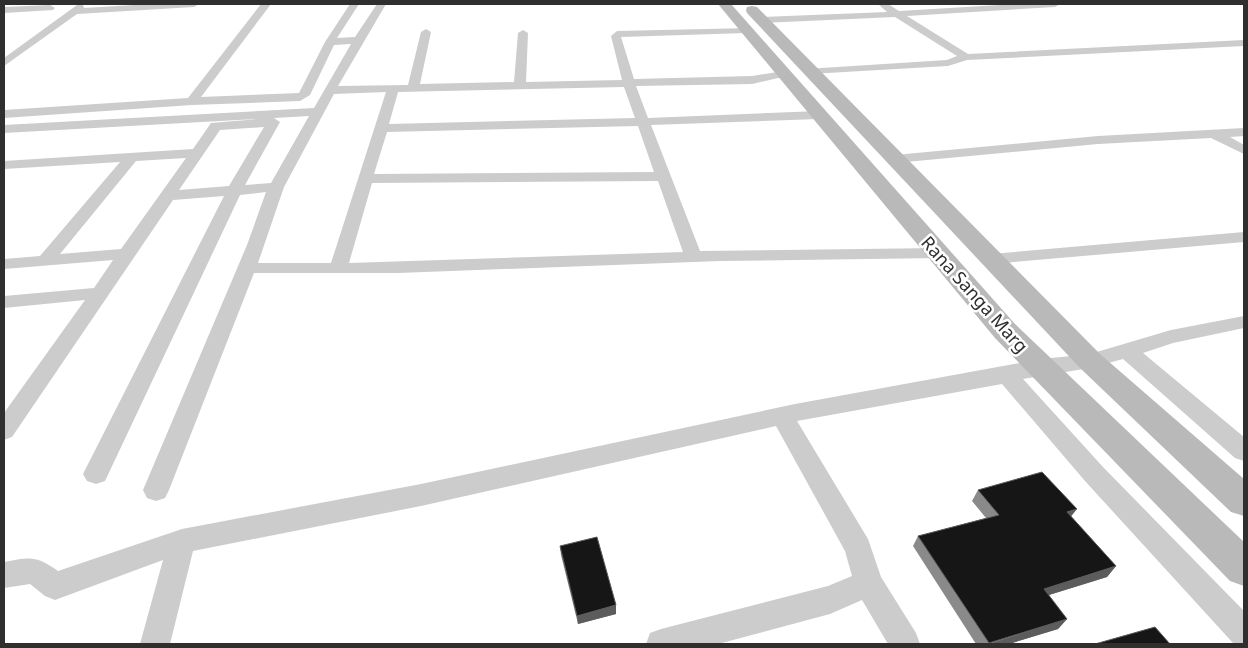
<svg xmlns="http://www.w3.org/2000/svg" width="1248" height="648" viewBox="0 0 1248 648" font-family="'Noto Sans',sans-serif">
<rect width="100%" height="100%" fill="#fff"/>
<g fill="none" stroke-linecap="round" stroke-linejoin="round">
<path fill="#ccc" fill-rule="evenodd" d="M 151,4 L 199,4 L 194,7 L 77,14 L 4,66 L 4,58 L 77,5 L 83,5 L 84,8 Z
M 261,4 L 271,4 L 201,97 L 299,93 L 325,42 L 350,4 L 359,4 L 337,38 L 355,37 L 377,4 L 386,4 L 338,86 L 408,85 L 421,32 L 426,29 L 431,32 L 420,84 L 514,82 L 518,33 L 523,30 L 528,33 L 526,82 L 622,80 L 611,36 L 617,31 L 750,28 L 750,32 L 746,33 L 621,37 L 634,79 L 752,76 L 783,71 L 789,74 L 787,76 L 752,84 L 636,86 L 648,118 L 819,111 L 825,115 L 819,119 L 651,125 L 700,251 L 939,248 L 945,249 L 948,253 L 945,257 L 939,258 L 720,261 L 398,273 L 254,273 L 169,490 L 165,498 L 156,501 L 147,498 L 143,490 L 247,245 L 266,192 L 240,195 L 105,481 L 96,484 L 87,481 L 83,474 L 224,196 L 173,200 L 12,437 L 4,440 L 4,413 L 85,300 L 4,308 L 4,296 L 94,288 L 113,260 L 4,269 L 4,259 L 40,256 L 120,162 L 4,169 L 4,161 L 193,149 L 211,123 L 258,119 L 4,133 L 4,125 L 314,108 L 351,44 L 334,45 L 310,95 L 300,101 L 192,105 L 4,118 L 4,110 L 188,98 ZM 624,87 L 635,118 L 389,124 L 398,92 ZM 386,92 L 331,263 L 258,263 L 284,187 L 334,94 ZM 309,116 L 271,183 L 245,185 L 280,122 L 274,118 ZM 638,126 L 654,172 L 374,174 L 387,132 ZM 264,127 L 229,186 L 179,190 L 220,130 ZM 186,158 L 121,249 L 60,254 L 136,161 ZM 658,181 L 683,252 L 349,263 L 372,183 Z
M 878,4 L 888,4 L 899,11 L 1016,4 L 1060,4 L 1055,7 L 907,16 L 968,54 L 1244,40 L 1244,46 L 967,60 L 948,66 L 810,74 L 804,71 L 806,69 L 947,60 L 957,56 L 895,17 L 761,23 L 756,20 L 761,17 L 887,12 Z
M 50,5 L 55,8 L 53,10 L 4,13 L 4,7 Z
M 1244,128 L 1244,136 L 1230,137 L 1244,145 L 1244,154 L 1211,138 L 1098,144 L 895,163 L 888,159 L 895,155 L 1098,136 Z
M 1244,232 L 1244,242 L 991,264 L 985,263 L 982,259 L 985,255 L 991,254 Z
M 1244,316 L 1244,328 L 1173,343 L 1143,353 L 1244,437 L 1244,461 L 1235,458 L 1123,359 L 1090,368 L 1023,379 L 1103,467 L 1244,611 L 1244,644 L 1233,643 L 1085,481 L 1002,384 L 797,421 L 868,539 L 881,577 L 916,633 L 920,644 L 888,644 L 862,600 L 830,614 L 718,644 L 646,644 L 650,633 L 661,629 L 828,586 L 852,576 L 845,551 L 776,426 L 421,506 L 193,551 L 170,644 L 140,644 L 163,560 L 55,600 L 45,596 L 30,584 L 4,588 L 4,562 C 30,557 36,555 58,571 L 182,529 L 421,484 L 795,404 L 1042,359 L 1090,354 L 1171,330 Z"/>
<path fill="#b9b9b9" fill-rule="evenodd" d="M 718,4 L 731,4 L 1015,324 L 1244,542 L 1244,586 L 1230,581 L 995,338 Z
M 752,6 L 757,7 L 1100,354 L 1244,479 L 1244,516 L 1231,512 L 1080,368 L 747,13 L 746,10 L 747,7 Z"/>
</g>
<path fill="#8a8a8a" d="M 978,490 L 1071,516 L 1116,566 L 1107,577 L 1049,595 L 1067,619 L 1058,629 L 1009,644 L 976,644 L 913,546 L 918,536 L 986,518 L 972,501 Z
M 560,546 L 616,614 L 578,624 L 561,555 Z"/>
<path fill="#5c5c5c" d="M 1077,509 L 1069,519 L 1067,512 Z
M 1116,566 L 1107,577 L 1036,599 L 1044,589 Z
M 616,605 L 616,614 L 578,624 L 577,616 Z
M 1067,619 L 1058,629 L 1009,644 L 989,644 Z"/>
<path fill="#161616" stroke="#5c5c5c" d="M 1042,472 L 1077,509 L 1067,512 L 1116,566 L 1044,589 L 1067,619 L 989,643 L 918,536 L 999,515 L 978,490 Z
M 597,537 L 616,605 L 577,616 L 560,546 Z
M 1155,627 L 1170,644 L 1095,644 Z"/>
<g text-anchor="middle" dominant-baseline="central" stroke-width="5" stroke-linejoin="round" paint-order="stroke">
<g font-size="18" fill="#2f2f2f" stroke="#fff">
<text transform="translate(975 294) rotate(48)">Rana Sanga Marg</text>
</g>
</g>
<rect width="1248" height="648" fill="none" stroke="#2f2f2f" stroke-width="10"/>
</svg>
